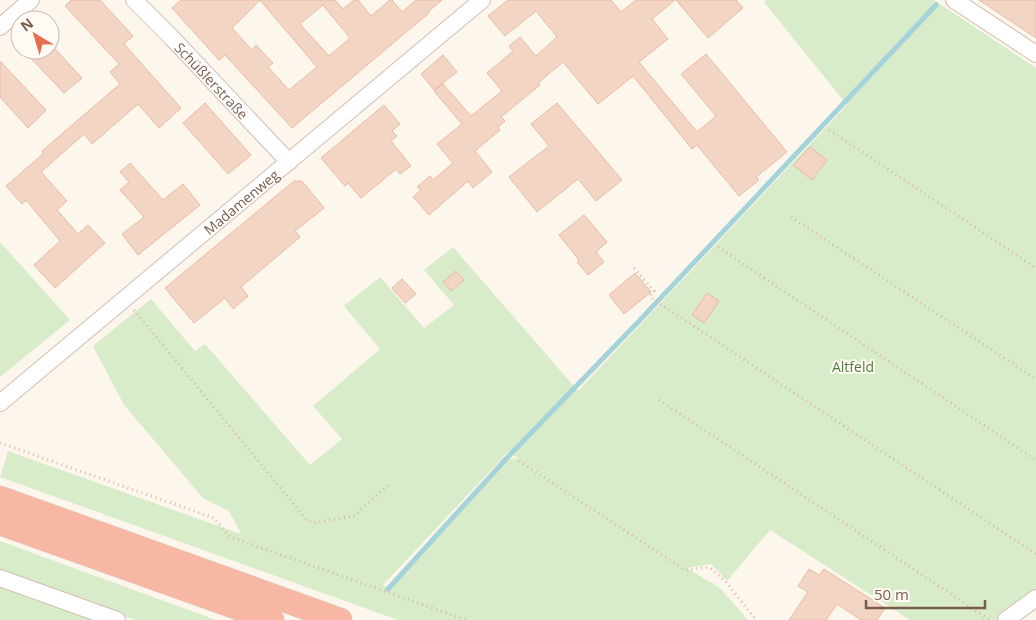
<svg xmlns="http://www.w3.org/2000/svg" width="1036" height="620" viewBox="0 0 1036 620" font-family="'Open Sans',sans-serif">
<rect width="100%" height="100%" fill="#fdf6ec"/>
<path fill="#d8ecc9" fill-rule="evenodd" d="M 766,0 L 934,0 L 1036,68 L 1036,592 L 998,620 L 910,620 L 770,530 L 727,581 L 711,564 L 687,568 L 720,588 L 748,620 L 398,620 L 0,477 L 8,451 L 241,534 L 229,511 L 203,498 L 124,405 L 93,346 L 151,299 L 195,351 L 205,344 L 310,465 L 342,439 L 313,406 L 380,349 L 344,306 L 380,277 L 424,328 L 454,305 L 424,270 L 453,247 L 578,391 L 847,105 L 764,2 ZM 508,452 L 518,458 L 505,460 L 389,588 L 383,585 Z
M 0,242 L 70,320 L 0,377 Z
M 0,541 L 216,620 L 135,620 L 0,571 Z
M 0,583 L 100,620 L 0,620 Z"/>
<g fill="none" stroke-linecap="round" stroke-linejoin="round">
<path stroke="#a5d3da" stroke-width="5" d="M 388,589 L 505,460 L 640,320 L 936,5"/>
</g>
<path fill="#f3d5c3" stroke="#e6bba3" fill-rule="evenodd" d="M 71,0 L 100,0 L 133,36 L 124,44 L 181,108 L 159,128 L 138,104 L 92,144 L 84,134 L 41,172 L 67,201 L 57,210 L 78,234 L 88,225 L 105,243 L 55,288 L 34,265 L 60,241 L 26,200 L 22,204 L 6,186 L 43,154 L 42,151 L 120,84 L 110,72 L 119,64 L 65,6 Z
M 181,0 L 335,0 L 343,9 L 354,0 L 358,0 L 371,16 L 390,0 L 392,0 L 402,12 L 416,0 L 442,0 L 428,12 L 429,13 L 292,128 L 225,55 L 219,60 L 172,8 ZM 260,0 L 317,67 L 289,90 L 268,67 L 273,63 L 256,45 L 252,50 L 232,28 ZM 323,5 L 350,38 L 329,56 L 300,24 Z
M 508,0 L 611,0 L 621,12 L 636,0 L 675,0 L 652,19 L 668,39 L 639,62 L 697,132 L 716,116 L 681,74 L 706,54 L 787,152 L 756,177 L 759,180 L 739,196 L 697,145 L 692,149 L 633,76 L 598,104 L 563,62 L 538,83 L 540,85 L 501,117 L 505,121 L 498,127 L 500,130 L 475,151 L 492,172 L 473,188 L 468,181 L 429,215 L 413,197 L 421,190 L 417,187 L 430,176 L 433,180 L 453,163 L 437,144 L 462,124 L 434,91 L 443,84 L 471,116 L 502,91 L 487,73 L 513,51 L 509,46 L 520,37 L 536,56 L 557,37 L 536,11 L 505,36 L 488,16 Z
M 676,0 L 736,0 L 743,8 L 708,38 Z
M 979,0 L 1036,0 L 1036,38 Z
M 23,50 L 56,50 L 82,78 L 64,93 Z
M 443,55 L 457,72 L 434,90 L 421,74 Z
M 0,61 L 46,110 L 28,128 L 0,97 Z
M 205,103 L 251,155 L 228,174 L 183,123 Z
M 557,103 L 622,180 L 596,201 L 578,179 L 537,212 L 509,177 L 549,146 L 531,124 Z
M 384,105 L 400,124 L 392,131 L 397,136 L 391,141 L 411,166 L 400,174 L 396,169 L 361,198 L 348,183 L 345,186 L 321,158 Z
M 810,147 L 827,160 L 812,180 L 793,165 Z
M 130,163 L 163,200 L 183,184 L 200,205 L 138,255 L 122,234 L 144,217 L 120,190 L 129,182 L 120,172 Z
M 294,181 L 302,181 L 324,208 L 295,231 L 300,237 L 241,287 L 248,296 L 233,309 L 225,298 L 194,323 L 165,288 Z
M 584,215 L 607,242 L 596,252 L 604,262 L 588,275 L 577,262 L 579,260 L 559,235 Z
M 456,271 L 464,280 L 451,291 L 443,282 Z
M 635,273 L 651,292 L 624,314 L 609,295 Z
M 402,279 L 416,294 L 405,303 L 392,288 Z
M 707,293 L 719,301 L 704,323 L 692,315 Z
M 809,569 L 819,575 L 824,569 L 885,608 L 877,620 L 861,620 L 837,604 L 826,620 L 789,620 L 808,592 L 798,586 Z"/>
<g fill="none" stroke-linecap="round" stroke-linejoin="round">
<g stroke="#d1beb0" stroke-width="18">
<g id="minor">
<path id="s1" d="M 134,0 L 172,38 L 289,162"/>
<path d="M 954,0 L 1036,54"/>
<path d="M 0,27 L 31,0"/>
<path id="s2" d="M 0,403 L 482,0"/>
<path d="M 0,578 L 117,620"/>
<path d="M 1006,620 L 1036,598"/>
</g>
</g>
<g stroke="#dad1cd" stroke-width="25">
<path id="highway" d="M 0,498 L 340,620
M 0,523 L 272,620"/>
</g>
<path stroke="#d9b8a5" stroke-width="3" stroke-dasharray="1 4" stroke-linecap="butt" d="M 829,130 L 1036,268
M 791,217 L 1036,379
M 718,247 L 1036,460
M 634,268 L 654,291 L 650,296 L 653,299 L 1036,554
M 134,310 L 306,519 L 314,523 L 354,516 L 389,484
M 659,400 L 990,620
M 0,443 L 214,518 L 230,537 L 467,620
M 519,461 L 685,570 L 709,567 L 726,582 L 756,620"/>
<use href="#minor" stroke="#fff" stroke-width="16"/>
<use href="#highway" stroke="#f7b7a3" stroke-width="24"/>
</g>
<g text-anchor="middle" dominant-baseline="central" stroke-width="4" stroke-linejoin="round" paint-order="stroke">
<g font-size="14" fill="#7a5c4d" stroke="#fffaf3">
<text stroke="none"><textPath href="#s1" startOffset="112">Schüßlerstraße</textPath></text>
<text stroke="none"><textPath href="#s2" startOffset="314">Madamenweg</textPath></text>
</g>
<g font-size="14" fill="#537a41" stroke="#fffaf3">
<text x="853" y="366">Altfeld</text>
</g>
</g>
<g transform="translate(35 35) rotate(322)"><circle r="24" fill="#fffaf3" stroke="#cabbb1"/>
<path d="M0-4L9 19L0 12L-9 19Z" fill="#e76f51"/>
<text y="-8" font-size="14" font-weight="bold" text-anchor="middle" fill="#7a5c4d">N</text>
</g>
<path d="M866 600v8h119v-8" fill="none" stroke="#7a5c4d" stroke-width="2.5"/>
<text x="874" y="600" font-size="15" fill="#7a5c4d" stroke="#fffaf3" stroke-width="4" paint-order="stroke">50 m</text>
</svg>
